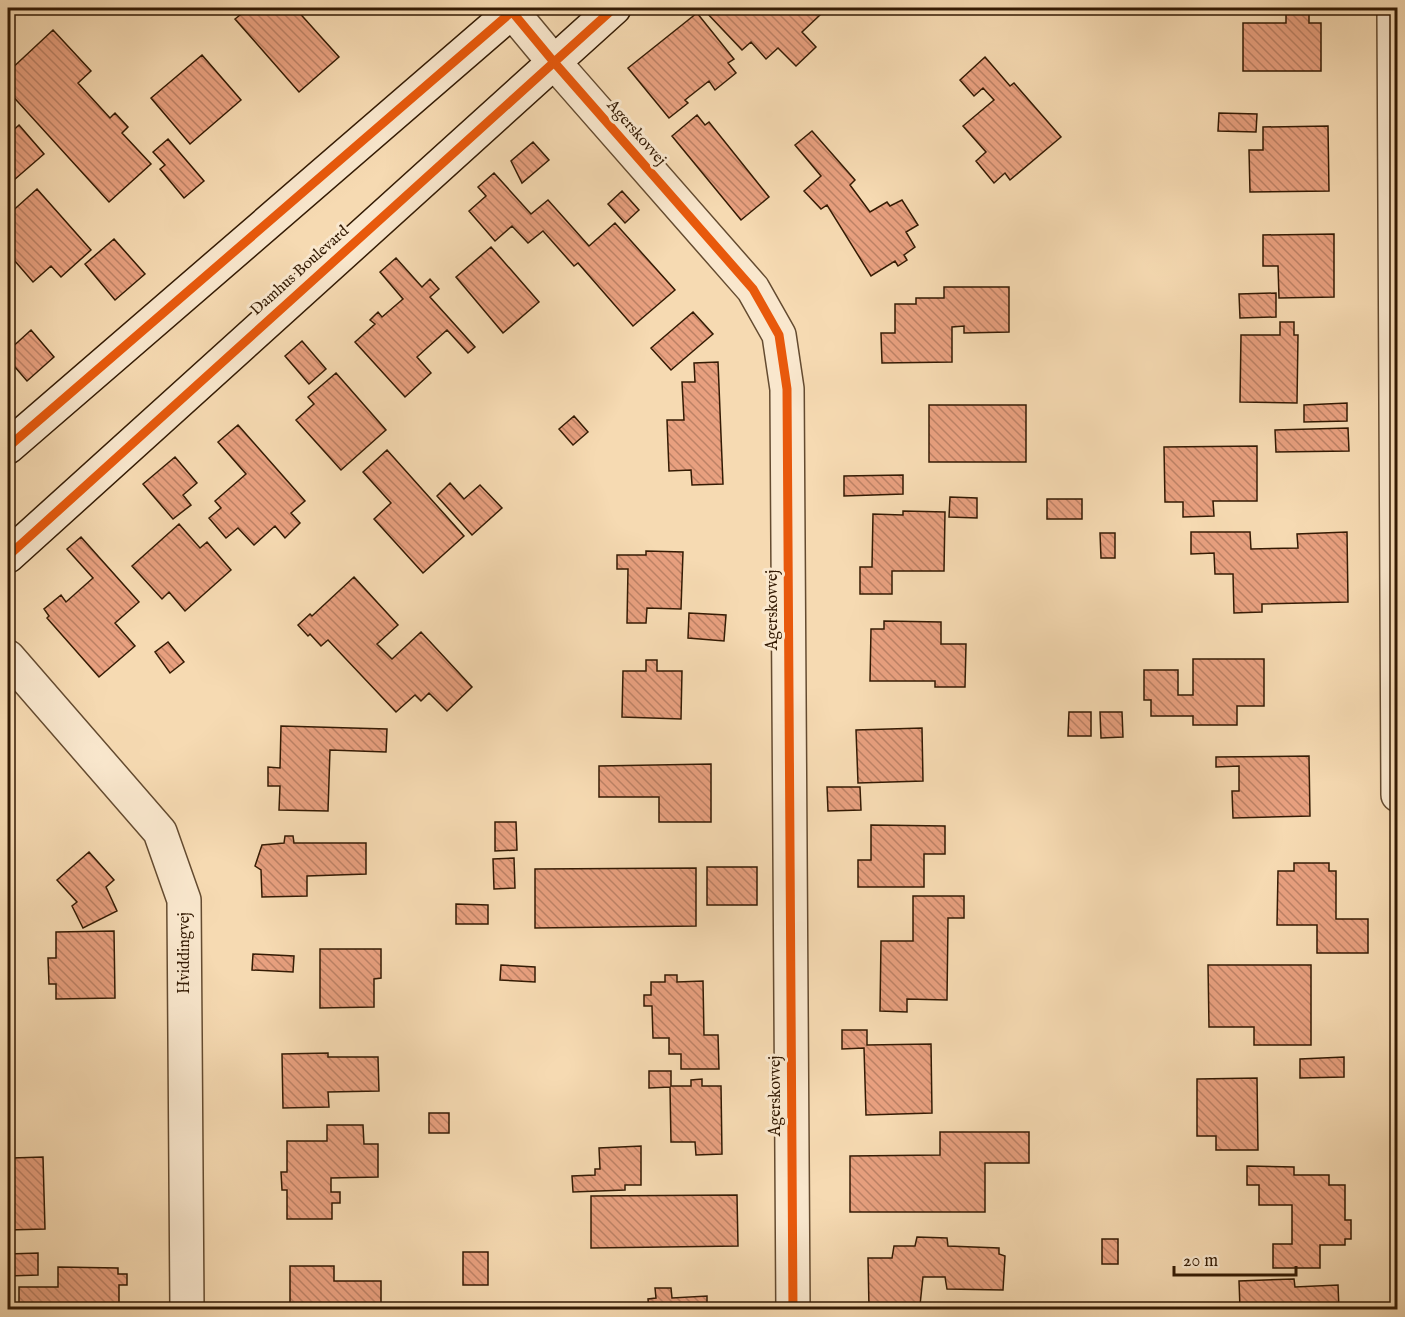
<svg xmlns="http://www.w3.org/2000/svg" width="1405" height="1317" viewBox="0 0 1405 1317" font-family="'IM FELL English',serif">
<defs>
<pattern id="building-back-hatch" width="6" height="6" patternUnits="userSpaceOnUse" patternTransform="scale(1.5)"><rect width="6" height="6" fill="#e8a07f"/><path d="M-1 5l2 2M0 0l6 6M5-1l2 2" fill="none" stroke="#bd8266"/></pattern>
</defs>
<rect width="100%" height="100%" fill="#f6dab2"/>
<filter id="stains"><feTurbulence type="fractalNoise" baseFrequency=".00333" numOctaves="4"/><feColorMatrix values="0 0 0 0 .2 0 0 0 0 .09 0 0 0 0 .02 0 0 0 .5 -.17"/></filter>
<radialGradient id="worn" r=".72"><stop offset=".6" stop-color="#630" stop-opacity="0"/><stop offset="1" stop-color="#630" stop-opacity=".3"/></radialGradient>
<path fill="url(#building-back-hatch)" stroke="#341b04" stroke-width="1.5" d="M 249,8 L 295,8 L 339,57 L 299,92 L 235,19 Z
M 711,8 L 729,8 L 735,14 L 742,8 L 813,8 L 820,15 L 802,32 L 816,47 L 796,66 L 778,48 L 766,59 L 751,42 L 742,50 L 706,12 Z
M 1286,10 L 1309,10 L 1309,23 L 1321,23 L 1321,71 L 1243,71 L 1243,23 L 1286,23 Z
M 697,13 L 734,59 L 728,63 L 736,73 L 715,90 L 709,81 L 685,100 L 688,103 L 669,118 L 628,68 Z
M 53,30 L 91,71 L 78,83 L 110,118 L 115,113 L 128,127 L 122,133 L 151,164 L 109,202 L 8,91 L 8,72 Z
M 202,55 L 241,100 L 190,144 L 151,98 Z
M 985,57 L 1010,86 L 1014,83 L 1061,137 L 1010,180 L 1005,173 L 994,183 L 976,161 L 986,152 L 963,126 L 994,100 L 983,88 L 974,96 L 960,80 Z
M 1219,113 L 1257,114 L 1256,132 L 1218,131 Z
M 697,115 L 705,125 L 709,122 L 769,197 L 741,220 L 672,136 Z
M 19,125 L 44,154 L 14,180 L 8,172 L 8,153 L 9,152 L 8,149 L 8,135 Z
M 1328,126 L 1329,191 L 1250,192 L 1249,150 L 1263,150 L 1263,127 Z
M 812,131 L 855,180 L 850,185 L 870,212 L 887,202 L 890,206 L 902,200 L 918,225 L 906,232 L 915,247 L 904,255 L 907,260 L 898,266 L 895,261 L 871,276 L 827,205 L 821,209 L 804,191 L 821,176 L 795,145 Z
M 168,139 L 204,181 L 184,198 L 160,169 L 165,165 L 153,152 Z
M 533,142 L 549,160 L 522,183 L 511,161 Z
M 494,173 L 531,214 L 548,200 L 589,246 L 615,223 L 675,290 L 633,326 L 578,263 L 574,266 L 543,231 L 528,243 L 512,226 L 495,241 L 469,211 L 486,196 L 478,187 Z
M 37,189 L 91,250 L 61,277 L 51,266 L 33,282 L 8,253 L 8,215 Z
M 622,191 L 639,210 L 625,223 L 608,204 Z
M 1334,234 L 1334,297 L 1279,298 L 1278,266 L 1263,266 L 1263,235 Z
M 114,239 L 145,274 L 115,300 L 85,264 Z
M 491,247 L 539,302 L 503,333 L 456,277 Z
M 396,258 L 422,287 L 430,279 L 439,289 L 430,297 L 475,347 L 468,353 L 447,330 L 417,357 L 431,373 L 405,397 L 355,342 L 375,324 L 370,320 L 378,312 L 382,317 L 403,299 L 380,272 Z
M 944,287 L 1009,287 L 1009,332 L 964,333 L 964,326 L 952,327 L 952,362 L 882,363 L 881,333 L 895,333 L 895,304 L 916,304 L 916,298 L 944,298 Z
M 1276,293 L 1276,317 L 1240,318 L 1239,294 Z
M 693,312 L 713,334 L 671,370 L 651,348 Z
M 1280,322 L 1294,322 L 1294,335 L 1298,335 L 1297,403 L 1240,402 L 1241,335 L 1280,335 Z
M 31,330 L 54,357 L 27,381 L 8,359 L 8,351 Z
M 302,341 L 326,369 L 309,384 L 285,356 Z
M 718,362 L 723,484 L 692,485 L 691,470 L 669,471 L 667,420 L 684,420 L 682,382 L 695,382 L 694,363 Z
M 336,373 L 386,430 L 341,470 L 296,420 L 314,404 L 308,397 Z
M 1347,403 L 1347,421 L 1304,422 L 1304,405 Z
M 929,405 L 1026,405 L 1026,462 L 929,462 Z
M 574,416 L 588,432 L 573,445 L 559,429 Z
M 238,425 L 305,501 L 291,513 L 300,523 L 285,538 L 275,526 L 254,545 L 238,528 L 226,538 L 209,518 L 221,508 L 215,501 L 246,474 L 218,442 Z
M 1348,428 L 1349,451 L 1276,452 L 1275,430 Z
M 1257,446 L 1257,501 L 1213,501 L 1214,516 L 1183,517 L 1183,502 L 1165,502 L 1164,447 Z
M 387,450 L 464,536 L 423,573 L 374,519 L 391,503 L 363,472 Z
M 175,457 L 197,483 L 183,495 L 191,505 L 173,519 L 143,484 Z
M 903,475 L 903,494 L 844,496 L 844,476 Z
M 450,483 L 464,499 L 480,485 L 502,508 L 472,535 L 437,496 Z
M 950,497 L 977,498 L 977,518 L 949,517 Z
M 1047,499 L 1082,499 L 1082,519 L 1047,519 Z
M 903,511 L 945,512 L 944,571 L 892,571 L 892,594 L 860,594 L 860,567 L 872,567 L 873,514 L 903,515 Z
M 179,524 L 200,548 L 207,542 L 231,570 L 185,611 L 169,592 L 162,599 L 132,566 Z
M 1191,532 L 1250,532 L 1251,549 L 1298,548 L 1297,534 L 1347,532 L 1348,602 L 1262,604 L 1262,612 L 1234,613 L 1233,574 L 1215,574 L 1214,553 L 1191,554 Z
M 1100,533 L 1115,533 L 1115,558 L 1101,558 Z
M 81,537 L 139,602 L 115,623 L 135,646 L 99,677 L 47,618 L 49,616 L 44,609 L 61,595 L 66,602 L 93,578 L 67,549 Z
M 646,551 L 683,552 L 681,609 L 647,608 L 646,623 L 627,623 L 628,569 L 617,569 L 617,555 L 646,555 Z
M 354,577 L 398,625 L 377,644 L 392,659 L 421,632 L 472,687 L 447,711 L 429,693 L 421,701 L 415,695 L 396,712 L 328,640 L 321,646 L 310,634 L 308,636 L 298,625 L 310,614 L 312,616 Z
M 689,613 L 726,615 L 724,641 L 688,638 Z
M 884,621 L 941,622 L 941,644 L 966,644 L 965,687 L 935,687 L 935,681 L 870,681 L 871,629 L 884,629 Z
M 168,642 L 184,662 L 170,673 L 155,652 Z
M 1193,659 L 1264,659 L 1264,706 L 1237,706 L 1237,725 L 1193,725 L 1193,716 L 1151,716 L 1151,700 L 1144,700 L 1144,670 L 1178,670 L 1178,695 L 1193,695 Z
M 646,660 L 657,660 L 657,671 L 682,671 L 681,719 L 622,717 L 623,671 L 646,671 Z
M 1069,712 L 1091,712 L 1091,736 L 1068,736 Z
M 1100,712 L 1122,712 L 1123,737 L 1101,738 Z
M 281,726 L 387,729 L 386,752 L 330,750 L 328,811 L 279,810 L 280,786 L 268,786 L 268,767 L 280,768 Z
M 922,728 L 923,781 L 858,783 L 856,730 Z
M 1309,756 L 1310,816 L 1233,818 L 1232,791 L 1239,791 L 1239,766 L 1216,767 L 1216,757 Z
M 711,764 L 711,822 L 659,822 L 659,797 L 599,797 L 599,766 Z
M 827,787 L 860,787 L 861,810 L 828,811 Z
M 495,822 L 516,822 L 517,850 L 495,851 Z
M 871,825 L 945,826 L 945,854 L 924,854 L 924,887 L 858,887 L 858,860 L 871,860 Z
M 285,836 L 293,836 L 294,843 L 366,843 L 366,874 L 307,876 L 307,896 L 262,897 L 261,870 L 255,866 L 262,845 L 284,843 Z
M 89,852 L 114,880 L 106,887 L 117,911 L 83,928 L 72,906 L 77,902 L 57,880 Z
M 514,858 L 515,888 L 494,889 L 493,859 Z
M 1294,863 L 1329,863 L 1329,871 L 1336,871 L 1336,919 L 1368,919 L 1368,953 L 1317,953 L 1317,925 L 1277,925 L 1278,871 L 1294,871 Z
M 707,867 L 757,867 L 757,905 L 707,905 Z
M 696,868 L 696,926 L 535,928 L 535,869 Z
M 913,896 L 964,896 L 964,918 L 948,918 L 947,1000 L 907,999 L 907,1012 L 880,1011 L 881,941 L 913,941 Z
M 456,904 L 488,905 L 488,924 L 456,924 Z
M 114,931 L 115,998 L 56,999 L 56,984 L 49,984 L 48,958 L 56,958 L 56,932 Z
M 320,949 L 381,949 L 381,978 L 374,979 L 374,1007 L 320,1008 Z
M 253,954 L 294,956 L 293,972 L 252,970 Z
M 501,965 L 535,967 L 535,982 L 500,980 Z
M 1208,965 L 1311,965 L 1311,1045 L 1254,1045 L 1254,1027 L 1209,1027 Z
M 665,975 L 677,975 L 677,982 L 703,981 L 704,1035 L 718,1035 L 719,1069 L 681,1069 L 681,1054 L 669,1054 L 669,1038 L 653,1038 L 652,1006 L 644,1006 L 644,995 L 651,995 L 651,982 L 665,982 Z
M 842,1030 L 867,1030 L 867,1045 L 931,1044 L 932,1113 L 866,1115 L 864,1048 L 842,1049 Z
M 328,1053 L 328,1057 L 378,1057 L 379,1091 L 328,1092 L 329,1107 L 283,1108 L 282,1054 Z
M 1344,1057 L 1344,1077 L 1300,1078 L 1300,1059 Z
M 649,1071 L 671,1071 L 671,1086 L 691,1086 L 691,1080 L 702,1079 L 702,1086 L 721,1086 L 722,1154 L 696,1155 L 695,1142 L 671,1142 L 670,1087 L 649,1088 Z
M 1257,1078 L 1258,1150 L 1216,1150 L 1216,1136 L 1197,1136 L 1197,1079 Z
M 429,1113 L 449,1113 L 449,1133 L 429,1133 Z
M 327,1125 L 363,1125 L 364,1144 L 378,1144 L 378,1177 L 331,1178 L 331,1192 L 340,1192 L 340,1203 L 332,1203 L 332,1219 L 287,1219 L 287,1190 L 282,1190 L 281,1172 L 287,1172 L 287,1141 L 327,1141 Z
M 940,1132 L 1029,1132 L 1029,1163 L 985,1163 L 985,1212 L 850,1212 L 850,1156 L 940,1155 Z
M 641,1146 L 641,1185 L 625,1185 L 625,1190 L 573,1192 L 572,1176 L 595,1175 L 595,1169 L 600,1169 L 599,1148 Z
M 43,1157 L 45,1229 L 8,1230 L 8,1178 L 13,1178 L 12,1158 Z
M 1247,1166 L 1294,1167 L 1294,1175 L 1329,1175 L 1329,1185 L 1345,1185 L 1345,1220 L 1351,1220 L 1351,1239 L 1345,1239 L 1345,1245 L 1320,1245 L 1320,1268 L 1273,1268 L 1273,1244 L 1292,1244 L 1292,1205 L 1259,1205 L 1259,1185 L 1247,1185 Z
M 737,1195 L 738,1246 L 591,1248 L 591,1196 Z
M 917,1237 L 947,1238 L 948,1246 L 999,1248 L 999,1254 L 1005,1256 L 1003,1290 L 947,1289 L 945,1277 L 923,1277 L 920,1305 L 869,1308 L 868,1258 L 892,1258 L 894,1246 L 915,1246 Z
M 1102,1239 L 1118,1239 L 1118,1264 L 1102,1264 Z
M 463,1252 L 488,1252 L 488,1285 L 463,1285 Z
M 38,1253 L 38,1275 L 8,1276 L 8,1254 Z
M 290,1266 L 334,1266 L 334,1281 L 381,1281 L 381,1310 L 290,1310 Z
M 58,1267 L 118,1268 L 118,1274 L 127,1274 L 127,1285 L 119,1285 L 119,1310 L 19,1310 L 19,1287 L 58,1287 Z
M 1294,1279 L 1295,1287 L 1338,1285 L 1339,1310 L 1291,1310 L 1291,1307 L 1240,1308 L 1239,1281 Z
M 655,1288 L 671,1288 L 672,1298 L 707,1296 L 707,1310 L 649,1310 L 648,1299 L 656,1298 Z"/>
<g fill="none" stroke-linecap="round" stroke-linejoin="round">
<g stroke="#644b30" stroke-width="36">
<path id="street" d="M 509,8 L 553,61 L 753,289 L 779,335 L 787,389 L 793,1310
M 1394,8 L 1398,795
M 8,657 L 160,832 L 184,900 L 187,1310"/>
</g>
<g stroke="#341b04" stroke-width="36">
<path id="secondary" d="M 8,447 L 516,8
M 8,556 L 614,8"/>
</g>
<use href="#street" stroke="#f9e7cd" stroke-width="33"/>
<use href="#secondary" stroke="#f9e7cd" stroke-width="33"/>
<g stroke="#f9e7cd" stroke-width="13">
<path id="cycleway" d="M 509,8 L 553,61 L 753,289 L 779,335 L 787,389 L 793,1310
M 8,447 L 516,8
M 8,556 L 614,8"/>
</g>
<use href="#cycleway" stroke="#e8590c" stroke-width="9"/>
</g>
<g text-anchor="middle" dominant-baseline="central" stroke-width="6" stroke-linejoin="round" paint-order="stroke">
<g font-size="16" fill="#341b04" stroke="#f9e7cd">
<text transform="translate(636 133) rotate(49)">Agerskovvej</text>
<text transform="translate(300 271) rotate(-42)">Damhus Boulevard</text>
<text transform="translate(773 610) rotate(-90)">Agerskovvej</text>
<text transform="translate(185 953) rotate(-90)">Hviddingvej</text>
<text transform="translate(776 1096) rotate(-90)">Agerskovvej</text>
</g>
</g>
<rect width="1405" height="1317" fill="none" stroke="#f6dab2" stroke-width="30"/>
<rect x="9" y="9" width="1387" height="1299" fill="none" stroke="#341b04" stroke-width="3"/>
<rect x="15" y="15" width="1375" height="1287" fill="none" stroke="#341b04" stroke-width="1.5"/>
<path d="M1174 1266v9h122v-9" fill="none" stroke="#341b04" stroke-width="3"/>
<text x="1183" y="1266" font-size="18" fill="#341b04" stroke="#f9e7cd" stroke-width="4.5" paint-order="stroke">20 m</text>
<rect width="100%" height="100%" filter="url(#stains)"/>
<rect width="100%" height="100%" fill="url(#worn)"/>
</svg>
